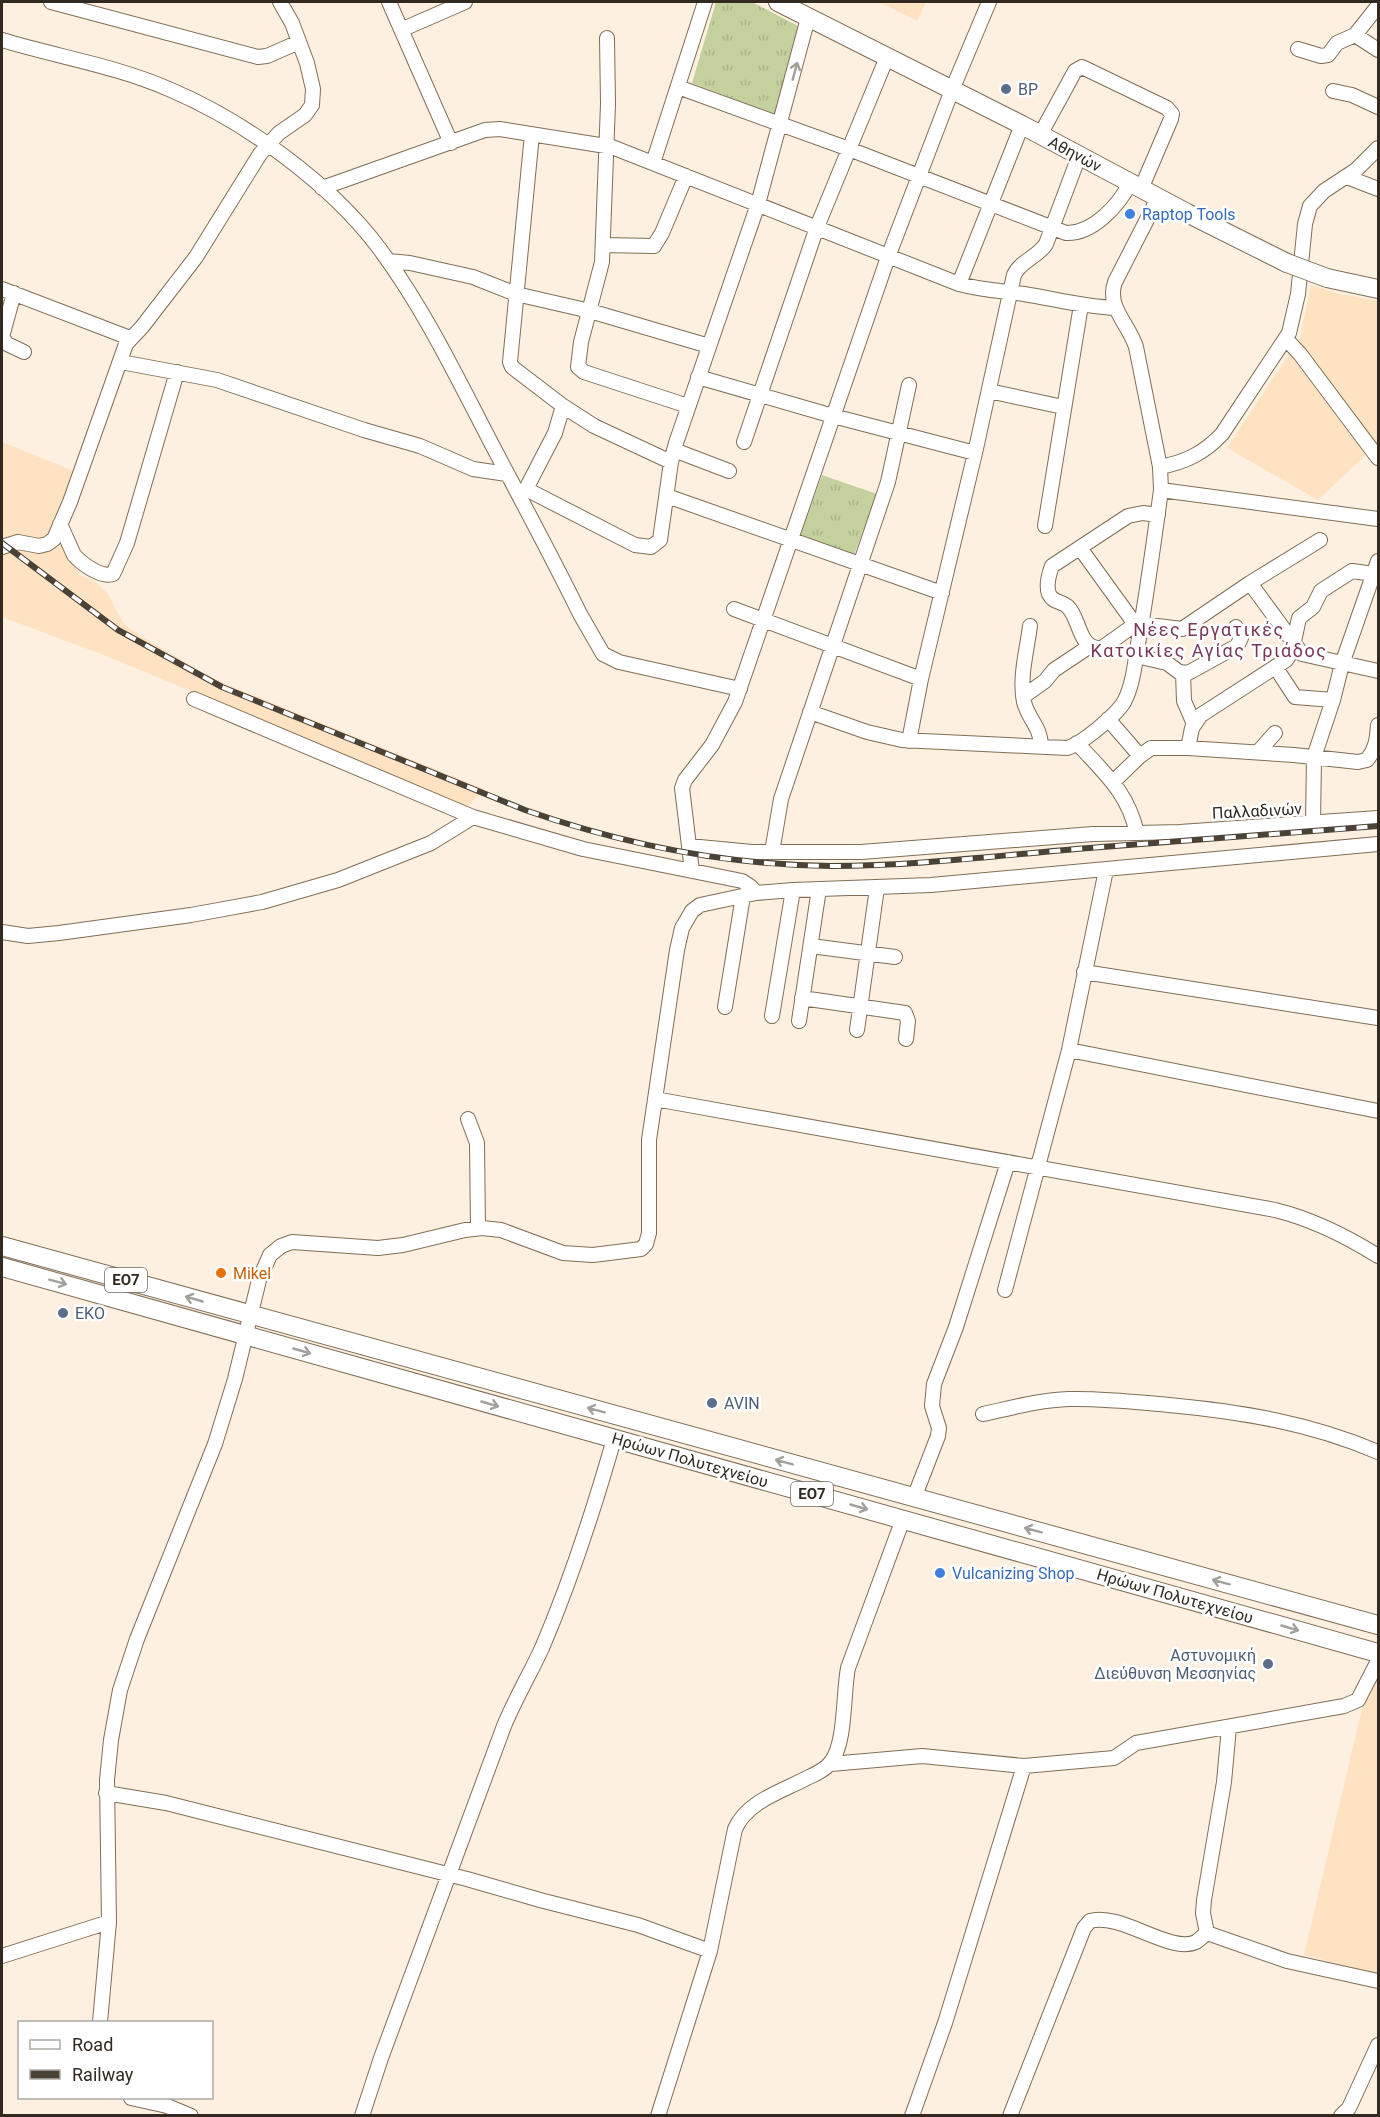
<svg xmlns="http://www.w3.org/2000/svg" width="1380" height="2117" viewBox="0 0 1380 2117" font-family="Roboto,sans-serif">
<defs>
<pattern id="grass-tufts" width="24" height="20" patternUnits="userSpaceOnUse" patternTransform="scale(1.5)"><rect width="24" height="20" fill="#c4d19f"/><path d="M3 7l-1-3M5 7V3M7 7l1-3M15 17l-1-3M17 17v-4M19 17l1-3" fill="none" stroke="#a9b489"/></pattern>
</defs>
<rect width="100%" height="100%" fill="#fdf0e0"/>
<path fill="#fee2c2" d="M 879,2 L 926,2 L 917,21 Z
M 1311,285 L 1340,294 L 1378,301 L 1378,453 L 1374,447 L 1318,500 L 1227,448 L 1300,338 Z
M 2,442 L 81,474 L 59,529 L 66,551 L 80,575 L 96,582 L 108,594 L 122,621 L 130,629 L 203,673 L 228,685 L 484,789 L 466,808 L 378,768 L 101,654 L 2,617 Z
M 1378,1670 L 1378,1974 L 1304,1955 L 1364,1700 Z"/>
<path fill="url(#grass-tufts)" d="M 716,2 L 752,2 L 800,27 L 776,115 L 692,83 Z
M 822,475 L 877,494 L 854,555 L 800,536 Z"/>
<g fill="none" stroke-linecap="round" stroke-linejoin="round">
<g stroke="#816d56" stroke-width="16">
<path id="minor" d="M 51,2 L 258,57 L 267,56 L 299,42
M 389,2 L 451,143
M 403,29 L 465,2
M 1355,35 L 1378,50
M 607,38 L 608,104 L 602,262 L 581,342 L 578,367 L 584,372 L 688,406
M 2,40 C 58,57 117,66 171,90 C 246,122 330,183 379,248 C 431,318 466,397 507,473 C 532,520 557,567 580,614 L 603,654 L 619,662 L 740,689
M 1298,49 L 1321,56 L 1328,55 L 1337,43 L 1355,35 L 1378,6
M 678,87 L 849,149 L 1066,233 C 1093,234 1119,205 1130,183
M 1333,91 L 1352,95 L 1378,107
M 532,134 L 510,362 L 512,367 L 563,406 L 594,426 L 671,462
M 1040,135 L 1075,71 L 1082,67 L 1167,108 L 1172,114 L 1171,119 L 1141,189
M 653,163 L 705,2
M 1347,177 L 1378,189
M 322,188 L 485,130 L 500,129 L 612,147 L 959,284 C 981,290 1002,291 1024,294 C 1055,299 1084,307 1116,308
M 603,245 L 654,246 L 662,233 L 686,176
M 388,261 L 410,263 L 473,277 L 516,294 L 590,311 L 709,346
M 959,284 L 1022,125
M 2,289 L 130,338
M 14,293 L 2,337 L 7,344 L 24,352
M 1286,339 L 1300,354 L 1378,458
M 121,362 L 217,380 L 364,430 L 420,446 L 473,469 L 507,474
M 698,377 L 833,416 L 975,453
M 989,391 L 1063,407
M 744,442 L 817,227 L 887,57
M 674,450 L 729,471
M 1160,467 C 1186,462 1204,453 1222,434 L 1289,333 L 1298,294 L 1305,224 L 1310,206 L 1324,191 L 1356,170 L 1378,148
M 526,489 L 635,545 L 651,547 L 660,540 L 671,462 L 676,443 L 758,204 L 808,18
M 1161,490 L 1378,519
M 519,494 L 526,489 L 555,433 L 563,406
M 667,496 L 942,593
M 60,524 L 74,555 C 82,564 101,578 113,574 L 127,543 L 177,372
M 1045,526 L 1081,305
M 2,547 L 18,542 L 39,546 L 47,544 L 54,539 L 70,502 L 126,344 L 142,327 L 196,257 L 260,154 L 279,133 L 305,115 L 312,105 L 313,89 L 307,63 L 292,23 L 280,2
M 1080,548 L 1132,620 L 1141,624 L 1182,629 L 1250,583 L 1320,540
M 1250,583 L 1302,654 L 1378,671
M 734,609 L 921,679
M 1137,623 L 1102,648 C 1078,650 1081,620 1068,607 C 1062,601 1053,603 1049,594 C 1046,586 1049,574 1052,566 L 1128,516 L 1143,513 L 1158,515
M 1030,626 C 1027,650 1019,678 1024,702 C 1028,719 1041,727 1041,746
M 1136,656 L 1167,663 L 1179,672 L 1188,673 L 1237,646 L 1241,638 L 1236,627
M 1276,668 L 1295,697 L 1333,700
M 1183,673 L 1184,701 L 1194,724
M 1024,696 L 1045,681 L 1054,670 L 1090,646
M 194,699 L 473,817 L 583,849 L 742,881 L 751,887 L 756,893
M 810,712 L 867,732 L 902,740 L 1067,748 C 1082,744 1116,715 1124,702 C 1133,685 1135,663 1138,644 C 1147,593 1154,541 1161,490 L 1160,467 L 1136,347 C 1129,324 1106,307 1115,282 L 1158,198
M 1108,719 L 1140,756 L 1113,782
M 909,741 L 921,679 L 975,453 L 1014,275 C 1020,261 1038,257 1046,244 L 1079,156
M 1077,743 C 1105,774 1127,791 1137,833
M 1188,748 L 1192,728 L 1201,715 L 1286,660 L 1292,651 L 1299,618 L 1313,607 L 1321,591 L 1352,571 L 1374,574
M 1258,752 L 1275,733
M 1140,756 L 1151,748 L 1188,748 L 1294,755 L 1358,762 L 1367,760 C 1376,749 1377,739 1378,725
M 1313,824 L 1314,757 L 1333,700 L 1342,664 L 1378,561
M 689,846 L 752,852 L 861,852 L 1093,834 L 1180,832 L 1378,818
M 772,852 L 781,799 L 888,482 L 909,385
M 692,871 L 682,788 L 685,780 L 712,745 L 735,702 L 888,257 L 952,90 L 989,2
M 2,932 L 28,936 L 59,933 L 191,915 L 262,902 L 338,880 L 431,843 L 473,817
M 811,946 L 895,957
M 1084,972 L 1378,1018
M 802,998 L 905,1013 L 908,1021 L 906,1039
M 725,1007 L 743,896
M 772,1016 L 793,890
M 799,1021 L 819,889
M 857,1030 L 877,888
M 1069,1050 L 1378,1111
M 655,1099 L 1275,1210 C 1312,1219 1346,1236 1378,1256
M 468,1119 L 477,1143 L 478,1228
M 1005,1290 L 1069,1050 L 1106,870
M 983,1414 C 1011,1408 1040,1400 1069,1399 C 1102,1398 1136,1402 1169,1405 C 1243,1412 1310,1423 1378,1452
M 914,1498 L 938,1436 L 939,1428 L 932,1406 L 934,1384 L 956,1327 L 1008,1162
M 1229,1727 L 1224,1782 L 1204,1900 L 1203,1913 L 1207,1933 L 1287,1961 L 1378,1981
M 831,1764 L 922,1756 L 1024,1766 L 1114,1758 L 1136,1743 L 1344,1706 L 1358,1700 L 1378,1661
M 106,1793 L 166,1803 L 467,1879 L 540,1900 L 638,1925 L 710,1951
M 2,1956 L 109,1922
M 100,2022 L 109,1922 L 107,1780 L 111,1740 L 120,1690 L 137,1639 L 215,1444 L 235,1379 L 259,1280 L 270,1255 L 281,1246 L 292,1242 L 378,1248 L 403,1245 L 465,1230 L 482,1228 L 501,1230 L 563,1253 L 593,1255 L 641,1249 L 646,1244 L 649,1233 L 649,1140 L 677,950 L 682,928 L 692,911 L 700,905 L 756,893 L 793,890 L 931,885 L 1378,844
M 131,2098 L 167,2106 L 191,2116
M 362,2116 L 381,2058 L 504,1726 C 515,1699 530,1674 542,1648 C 571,1580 594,1509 614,1439
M 658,2116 L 710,1951 L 735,1829 C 747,1801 783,1791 809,1777 C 816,1774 826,1769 831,1762 C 846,1743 843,1693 848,1668 L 903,1519
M 912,2116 L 945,2023 L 1024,1766
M 1010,2116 L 1084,1928 L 1090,1921 C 1121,1912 1170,1954 1196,1942 C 1199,1940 1204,1935 1207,1933
M 1341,2116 L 1349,2108 L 1378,2045"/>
</g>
<g stroke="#816d56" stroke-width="20">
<path id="major" d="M 778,2 L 1022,125 L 1187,213 L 1287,263
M 1327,278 L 1378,289
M 2,1246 L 1378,1625
M 2,1267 L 1378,1653"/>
</g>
<use href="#minor" stroke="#fff" stroke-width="14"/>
<use href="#major" stroke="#fff" stroke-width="18"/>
<g stroke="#4a4237" stroke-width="6">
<path id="rail" d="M 2,543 L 118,630 L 222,687 L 525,810 C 625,845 726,865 831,866 C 913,866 995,856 1076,849 C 1177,841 1278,834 1378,826"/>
</g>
<use href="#rail" stroke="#fff" stroke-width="4" stroke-dasharray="11" stroke-linecap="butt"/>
<g stroke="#816d56" stroke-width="20" stroke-linecap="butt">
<path id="major-bridge" d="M 1287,263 L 1327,278"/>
</g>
<use href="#major-bridge" stroke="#fff" stroke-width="18"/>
</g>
<defs><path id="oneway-shaft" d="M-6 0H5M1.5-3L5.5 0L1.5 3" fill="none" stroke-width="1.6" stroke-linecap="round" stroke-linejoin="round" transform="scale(1.5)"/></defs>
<g stroke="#a39f9b">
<use href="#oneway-shaft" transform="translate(795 71) rotate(-75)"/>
<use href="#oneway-shaft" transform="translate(58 1282) rotate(15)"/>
<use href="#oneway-shaft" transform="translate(194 1299) rotate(-164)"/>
<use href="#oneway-shaft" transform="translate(302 1351) rotate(16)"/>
<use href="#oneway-shaft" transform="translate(490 1404) rotate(16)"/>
<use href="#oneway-shaft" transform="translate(596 1410) rotate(-165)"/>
<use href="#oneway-shaft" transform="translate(784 1462) rotate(-165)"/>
<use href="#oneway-shaft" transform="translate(859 1507) rotate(16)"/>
<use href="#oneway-shaft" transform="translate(1033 1530) rotate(-165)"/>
<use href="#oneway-shaft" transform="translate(1221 1582) rotate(-165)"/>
<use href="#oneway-shaft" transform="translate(1290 1628) rotate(16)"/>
</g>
<g fill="#5c6f8a" stroke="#fff" stroke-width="2">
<circle cx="1006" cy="89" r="6"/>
<circle cx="63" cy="1313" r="6"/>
<circle cx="712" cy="1403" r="6"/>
<circle cx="1268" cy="1664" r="6"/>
</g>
<g fill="#3f7fe0" stroke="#fff" stroke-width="2">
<circle cx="1130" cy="214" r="6"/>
<circle cx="940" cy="1573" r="6"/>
</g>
<circle fill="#e8710a" stroke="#fff" stroke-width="2" cx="221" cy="1273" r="6"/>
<g text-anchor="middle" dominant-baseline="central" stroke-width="5" stroke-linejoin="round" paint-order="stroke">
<g fill="#fff" stroke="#706a63" stroke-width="1.5">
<rect x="105" y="1268" width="42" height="24" rx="4.5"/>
<rect x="791" y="1482" width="42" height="24" rx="4.5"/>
</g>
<g font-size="15" font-weight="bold" fill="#322a20">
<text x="126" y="1280">ΕΟ7</text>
<text x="812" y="1494">ΕΟ7</text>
</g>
<g font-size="16" fill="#4e5e75" stroke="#fff" text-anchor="start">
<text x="1018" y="89">BP</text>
<text x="75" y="1313">EKO</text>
<text x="724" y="1403">AVIN</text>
<text x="1256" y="1655" text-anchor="end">Αστυνομική<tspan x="1256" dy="18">Διεύθυνση Μεσσηνίας</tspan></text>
</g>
<g font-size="16" fill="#322a20" stroke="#fff">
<text transform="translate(1075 154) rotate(28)">Αθηνών</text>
<text transform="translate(1257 811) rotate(-3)">Παλλαδινών</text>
<text transform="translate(690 1460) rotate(16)">Ηρώων Πολυτεχνείου</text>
<text transform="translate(1175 1596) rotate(16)">Ηρώων Πολυτεχνείου</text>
</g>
<g font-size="16" fill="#366cbe" stroke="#fff" text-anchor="start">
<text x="1142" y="214">Raptop Tools</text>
<text x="952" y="1573">Vulcanizing Shop</text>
</g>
<g font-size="16" fill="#c56008" stroke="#fff" text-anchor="start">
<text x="233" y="1273">Mikel</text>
</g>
<g font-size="18" letter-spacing="1.5" fill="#793656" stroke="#fff">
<text x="1209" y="629">Νέες Εργατικές<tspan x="1209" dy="21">Κατοικίες Αγίας Τριάδος</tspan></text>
</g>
</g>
<rect width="1380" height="2117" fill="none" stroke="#322a20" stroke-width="6"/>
<rect x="18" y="2021" width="195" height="78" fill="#ffffff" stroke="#adaaa6" stroke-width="1.5"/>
<rect x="30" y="2040" width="30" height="9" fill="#ffffff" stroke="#adaaa6" stroke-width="1.5"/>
<text x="72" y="2051" font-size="18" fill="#322a20">Road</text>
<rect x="30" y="2070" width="30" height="9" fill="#4a4237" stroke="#adaaa6" stroke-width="1.5"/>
<text x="72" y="2081" font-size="18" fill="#322a20">Railway</text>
</svg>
